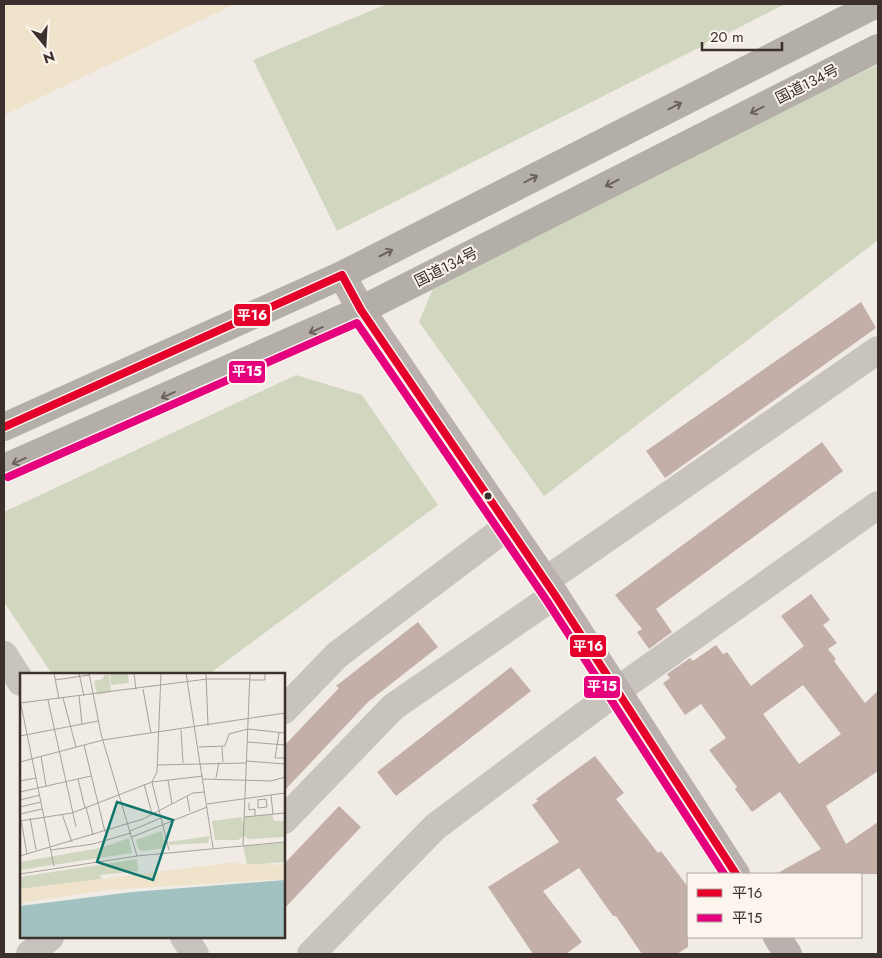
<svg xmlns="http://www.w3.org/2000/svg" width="882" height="958" viewBox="0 0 882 958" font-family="Jost,'Noto Sans JP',sans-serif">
<rect width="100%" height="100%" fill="#f0ebe5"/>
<path fill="#d1d6bf" d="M 387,4 L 785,4 L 337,231 L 253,60 Z
M 878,65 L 878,240 L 544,496 L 419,322 L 434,286 L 578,209 Z
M 296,375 L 362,395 L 438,505 L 209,674 L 52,674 L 4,602 L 4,512 Z"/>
<path fill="#efe3cc" d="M 4,4 L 235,4 L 4,115 Z"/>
<path fill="#c3afa7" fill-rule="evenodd" d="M 861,302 L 876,328 L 665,478 L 646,451 Z
M 822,442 L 843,471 L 656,609 L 672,632 L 649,649 L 637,632 L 642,629 L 615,595 Z
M 811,594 L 830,620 L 823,625 L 837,643 L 828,649 L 836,659 L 834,661 L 865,703 L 878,691 L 878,771 L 826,806 L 846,844 L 878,822 L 878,874 L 776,874 L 821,849 L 780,792 L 752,812 L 735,789 L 737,787 L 709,750 L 726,738 L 701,704 L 685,715 L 663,683 L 670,678 L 667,674 L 690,658 L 693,661 L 716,645 L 723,654 L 727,652 L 751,686 L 804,646 L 781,616 ZM 803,685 L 841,734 L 799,764 L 763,714 Z
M 418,622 L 438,647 L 368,702 L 284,791 L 284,746 L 339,688 L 336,686 Z
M 511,667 L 531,691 L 396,796 L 377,772 Z
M 595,756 L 624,793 L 616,799 L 658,853 L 661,851 L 688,887 L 688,947 L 677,954 L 642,954 L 616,916 L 613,916 L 579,868 L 543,891 L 582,942 L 566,954 L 533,954 L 488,887 L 559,842 L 532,805 L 538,801 L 536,799 Z
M 339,806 L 361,827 L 284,909 L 284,864 Z"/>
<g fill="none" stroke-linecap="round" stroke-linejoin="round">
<path stroke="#c9c3be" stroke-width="28" d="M 545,581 L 878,350
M 618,690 L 878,505
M 284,710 L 337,655 L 508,526
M 284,820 L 393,707 L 555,595
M 30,954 L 50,937"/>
<path stroke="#c9c3be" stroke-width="28" d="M 4,655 L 21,682
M 184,937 L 195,954
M 311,954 L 435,827 L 618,690"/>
<path stroke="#b8b1ad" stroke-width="28" d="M 342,275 L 361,310 L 555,595 L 736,874
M 777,937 L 788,954"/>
<path stroke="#b4aea8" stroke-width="28" d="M 4,427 L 342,275 L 876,4
M 4,468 L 361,310 L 878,48"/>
<g stroke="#fbf5ee" stroke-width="11">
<path id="bus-1" d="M 4,427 L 342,275 L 361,310 L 555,595 L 736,874"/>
</g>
<g stroke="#fbf5ee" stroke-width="11">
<path id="bus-2" d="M 8,477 L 357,323 L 547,601 L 724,874"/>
</g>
<use href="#bus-1" stroke="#e4002b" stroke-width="8"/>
<use href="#bus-2" stroke="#e5007d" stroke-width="8"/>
</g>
<defs><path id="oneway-shaft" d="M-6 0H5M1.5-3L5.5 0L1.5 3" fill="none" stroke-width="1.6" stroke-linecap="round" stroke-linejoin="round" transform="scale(1.25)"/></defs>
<g stroke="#6b625d">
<use href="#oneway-shaft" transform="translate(675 106) rotate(-27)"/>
<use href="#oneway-shaft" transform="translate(757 110) rotate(153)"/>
<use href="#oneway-shaft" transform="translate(531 179) rotate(-27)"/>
<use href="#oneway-shaft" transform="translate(612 183) rotate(153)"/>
<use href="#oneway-shaft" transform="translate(386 253) rotate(-27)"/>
<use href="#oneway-shaft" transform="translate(316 330) rotate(156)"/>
<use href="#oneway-shaft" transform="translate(168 395) rotate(156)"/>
<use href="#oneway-shaft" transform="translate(19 461) rotate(156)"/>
</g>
<circle fill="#3b302b" stroke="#fbf5ee" stroke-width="2" cx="488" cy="496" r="4.5"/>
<g text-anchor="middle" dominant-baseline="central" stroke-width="4" stroke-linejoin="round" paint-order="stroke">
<g font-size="15" fill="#3b302b" stroke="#fbf5ee">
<text transform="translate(807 84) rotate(-27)">国道134号</text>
<text transform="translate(446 267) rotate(-27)">国道134号</text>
</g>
</g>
<g transform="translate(20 673)">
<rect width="265" height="265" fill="#f0ebe5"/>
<path d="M 90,0 L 108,0 L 109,10 L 91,12 ZM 84,2 L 89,2 L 91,19 L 77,22 L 74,8 L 83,6 ZM 252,141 L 254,148 L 265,148 L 265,164 L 228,166 L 224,163 L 218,167 L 195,167 L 192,148 L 222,144 L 223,152 L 224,144 ZM 142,158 L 146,175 L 122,178 L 118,175 L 116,167 ZM 190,163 L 188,170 L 149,172 L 149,169 ZM 109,165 L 112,180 L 0,197 L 0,189 L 80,175 ZM 265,170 L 265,189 L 227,192 L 223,173 ZM 117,186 L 118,198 L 80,202 L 82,206 L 0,216 L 0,204 Z" fill="#d1d6bf"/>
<path d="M 208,190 L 265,192 L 265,206 L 87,217 L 0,230 L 0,216 Z" fill="#efe3cc"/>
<path d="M 265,207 L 265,265 L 0,265 L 0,233 L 112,219 Z" fill="#a1c2c1"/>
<path fill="none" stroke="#a8a09b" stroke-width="1" d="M 34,0 L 39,26M 59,0 L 64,23M 69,0 L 81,61 L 117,183M 114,0 L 116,17M 141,0 L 137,99 L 132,109 L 149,177M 166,0 L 193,175M 186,0 L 188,53M 35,7 L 69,2M 230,7 L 245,7 L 245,0M 123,16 L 131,60M 59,23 L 62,51M 43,25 L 56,74M 0,27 L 34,193M 28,27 L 56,154M 0,30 L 187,6 L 230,6M 161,57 L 163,90M 259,60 L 255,85 L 265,85M 0,63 L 78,48M 228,69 L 265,72M 64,72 L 85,159M 179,74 L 205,73 L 209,61 L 228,56 L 265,60M 202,74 L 203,89M 21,83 L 26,113M 226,88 L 265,91M 0,89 L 83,67 L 265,40M 137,92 L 226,90M 196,105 L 199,89M 58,106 L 65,135M 183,106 L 251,108 L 265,104M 148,107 L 152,131M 0,108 L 16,105M 124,111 L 132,141M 0,119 L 71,103M 251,122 L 253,141M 167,123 L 170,139M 0,127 L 20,122M 237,127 L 246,126 L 247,134 L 238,135 L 238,127M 229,130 L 229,137 L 235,136 L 235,143M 187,131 L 265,120M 0,134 L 21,129M 66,134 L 73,162M 0,141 L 22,136M 42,141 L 52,169M 224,144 L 265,140M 10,145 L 16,177M 1,147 L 7,181M 0,148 L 52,140 L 132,109 L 183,103M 110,158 L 141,145M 112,164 L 187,134M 223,172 L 230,0M 31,177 L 73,171 L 111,160M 0,183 L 123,146 L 173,120 L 185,119M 0,201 L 117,183 L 265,169"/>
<path fill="#0f766e" fill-opacity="0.15" stroke="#0f766e" stroke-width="2.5" d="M 97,129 L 153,147 L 133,207 L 77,189 Z"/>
<rect width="265" height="265" fill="none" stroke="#3b302b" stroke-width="2.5"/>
</g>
<g stroke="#fbf5ee" stroke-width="2">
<rect x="233" y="303" width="38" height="24" rx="5" fill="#e4002b"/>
<rect x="228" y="360" width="38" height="24" rx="5" fill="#e5007d"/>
<rect x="569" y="634" width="38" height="24" rx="5" fill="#e4002b"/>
<rect x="583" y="675" width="38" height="24" rx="5" fill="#e5007d"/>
</g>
<g font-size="14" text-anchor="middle" font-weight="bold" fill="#fff">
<text x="252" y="320">平16</text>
<text x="247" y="376">平15</text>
<text x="588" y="651">平16</text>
<text x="602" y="691">平15</text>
</g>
<rect width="882" height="958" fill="none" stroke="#3b302b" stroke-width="10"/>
<rect x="687" y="873" width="175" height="65" fill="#fbf5ee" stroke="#aea6a0"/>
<rect x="697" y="889" width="25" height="8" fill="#e4002b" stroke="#aea6a0"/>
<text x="732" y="898" font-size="15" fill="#3b302b">平16</text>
<rect x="697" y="914" width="25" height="8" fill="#e5007d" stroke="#aea6a0"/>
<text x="732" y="923" font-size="15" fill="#3b302b">平15</text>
<g transform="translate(45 45) rotate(162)" stroke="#fbf5ee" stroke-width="4" paint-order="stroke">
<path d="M0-4L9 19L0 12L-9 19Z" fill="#3b302b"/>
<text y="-8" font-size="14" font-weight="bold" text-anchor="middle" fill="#3b302b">N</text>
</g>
<path d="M702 42v8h80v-8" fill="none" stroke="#3b302b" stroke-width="2.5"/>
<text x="710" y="42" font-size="15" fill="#3b302b" stroke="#fbf5ee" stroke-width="4" paint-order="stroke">20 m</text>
</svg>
